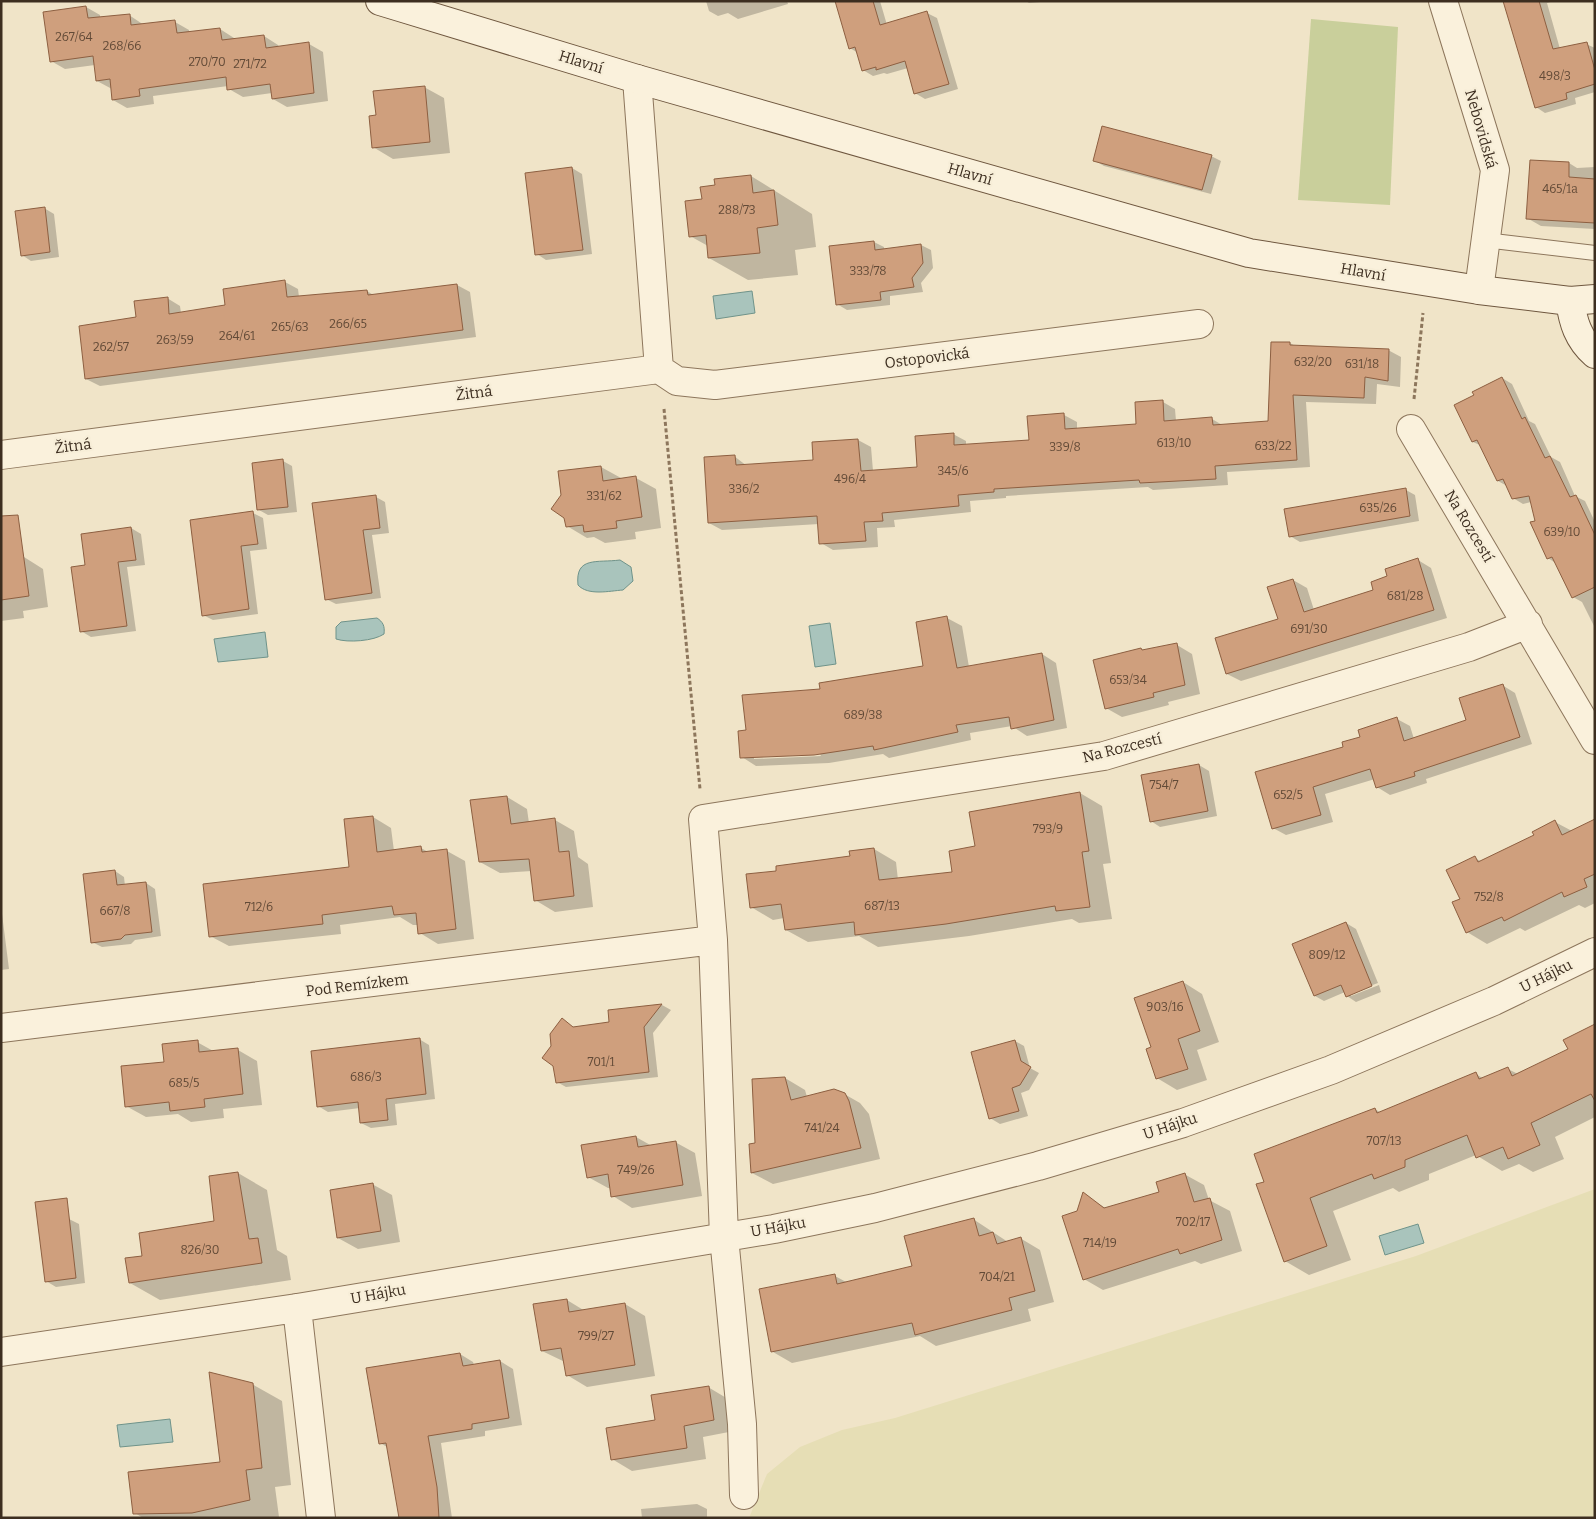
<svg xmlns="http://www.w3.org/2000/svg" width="1596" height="1519" viewBox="0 0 1596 1519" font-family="Bitter,serif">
<rect width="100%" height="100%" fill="#f0e4c8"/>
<path fill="#e6deb5" d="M 1595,1189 L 1595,1518 L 749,1518 L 767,1474 L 800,1447 L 842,1430 L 895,1418 L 1416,1256 Z"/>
<path fill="#c9cf9b" d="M 1311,19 L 1398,27 L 1390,205 L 1298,200 Z"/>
<path fill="#a9c4bc" stroke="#6f938a" d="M 752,291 L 755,313 L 716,319 L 713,296 Z
M 620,560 L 631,567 L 633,581 L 623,590 C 609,591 588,596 578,585 C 575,556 597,563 620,560 Z
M 377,618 C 383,622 385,626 384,634 C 374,641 348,643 336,639 L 336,627 L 341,622 Z
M 830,623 L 836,664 L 815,667 L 809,626 Z
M 265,632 L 268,657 L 218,662 L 214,639 Z
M 1418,1224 L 1424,1243 L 1385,1255 L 1379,1236 Z
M 170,1419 L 173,1442 L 120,1447 L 117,1425 Z"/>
<path fill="#0003" fill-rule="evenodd" d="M 706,1 L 787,1 L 788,4 L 738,19 L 728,13 L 718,16 L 709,11 Z
M 845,1 L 880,1 L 887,25 L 927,13 L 937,18 L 958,89 L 925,99 L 915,93 L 908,68 L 887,74 L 884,73 L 873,76 L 863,70 L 858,53 L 850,48 Z
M 1026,1 L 1052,1 L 1029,3 Z
M 1504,1 L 1554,1 L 1547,3 L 1560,49 L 1586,44 L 1595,48 L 1595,92 L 1575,98 L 1576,104 L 1545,113 L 1536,107 Z
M 86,7 L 100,15 L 100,18 L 129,15 L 144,25 L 175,22 L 189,30 L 189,33 L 220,29 L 234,38 L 234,40 L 264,36 L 278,45 L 279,47 L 309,44 L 323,52 L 328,101 L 287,107 L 273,99 L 272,93 L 243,97 L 229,89 L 228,86 L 153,96 L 154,104 L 127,108 L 113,100 L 112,89 L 97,81 L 95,65 L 65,69 L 51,61 Z
M 424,87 L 444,98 L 450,153 L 393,159 L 373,147 L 377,116 Z
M 1211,156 L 1221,161 L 1211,194 L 1104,166 L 1094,160 Z
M 1531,161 L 1569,163 L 1577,168 L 1595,167 L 1595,229 L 1541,226 L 1527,218 Z
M 572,168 L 582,174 L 592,254 L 546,260 L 537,254 Z
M 751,176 L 812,214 L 816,247 L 795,250 L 798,275 L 748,280 L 709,258 L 708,246 L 690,236 L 703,200 L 716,186 Z
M 44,208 L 54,214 L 59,257 L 31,261 L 22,255 Z
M 874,242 L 884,247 L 884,250 L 921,245 L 931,250 L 933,268 L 921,283 L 923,292 L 890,296 L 890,305 L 847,310 L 837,304 Z
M 285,282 L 298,289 L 299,297 L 367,291 L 375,296 L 457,285 L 470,292 L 476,337 L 100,386 L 86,379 L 137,318 L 167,298 L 180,306 L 181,313 L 227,306 Z
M 1290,343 L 1295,346 L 1388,350 L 1401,357 L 1400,387 L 1377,384 L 1376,404 L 1306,402 L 1310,467 L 1227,472 L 1228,485 L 1153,490 L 1148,487 L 1006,496 L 1006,498 L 970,501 L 971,512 L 894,520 L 895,527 L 877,528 L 878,547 L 833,550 L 821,543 L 819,524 L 722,530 L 709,523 L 734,456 L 747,466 L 815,461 L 858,440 L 871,447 L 873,471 L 918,468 L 953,434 L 966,441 L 966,445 L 1030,441 L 1064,415 L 1077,422 L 1077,429 L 1137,425 L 1163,402 L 1175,409 L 1176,421 L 1212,419 L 1224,426 L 1269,423 Z
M 1502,378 L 1512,384 L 1529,421 L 1535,424 L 1551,457 L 1560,462 L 1575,496 L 1585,501 L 1595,522 L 1595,628 L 1582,602 L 1573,597 L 1557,564 L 1548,558 L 1531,502 L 1523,504 L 1513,498 L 1507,486 L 1498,481 L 1482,446 L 1473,442 L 1475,395 Z
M 283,461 L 292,466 L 297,512 L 268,515 L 259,510 Z
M 601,467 L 621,478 L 636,478 L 656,489 L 661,528 L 635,532 L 636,539 L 605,543 L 594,537 L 587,538 L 567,526 Z
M 1406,490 L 1415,495 L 1419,521 L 1300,542 L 1290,536 Z
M 376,497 L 385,502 L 389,533 L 372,535 L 381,598 L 336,604 L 326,599 Z
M 253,513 L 263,518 L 267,549 L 250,551 L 258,614 L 213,620 L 203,615 Z
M 131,528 L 141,534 L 145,565 L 127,567 L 136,631 L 91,637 L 81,631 L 86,566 Z
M 1,554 L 24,557 L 43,569 L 48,607 L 23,611 L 24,618 L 1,621 Z
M 1418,560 L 1431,568 L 1447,618 L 1241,681 L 1227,674 L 1279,620 L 1293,580 L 1307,588 L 1314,610 L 1375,591 L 1388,577 Z
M 947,618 L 962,626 L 969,667 L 1042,654 L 1056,663 L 1067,728 L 1027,736 L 1012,726 L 970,733 L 971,740 L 889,758 L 883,754 L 829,763 L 756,766 L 742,757 L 747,732 L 821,690 L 925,667 ZM 820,754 L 821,756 L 754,759 L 754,756 Z
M 1177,645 L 1192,654 L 1200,694 L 1168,702 L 1169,705 L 1122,717 L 1106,708 L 1141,649 L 1144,651 Z
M 1502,685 L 1515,693 L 1532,744 L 1426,779 L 1427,783 L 1390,795 L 1377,787 L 1375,779 L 1325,794 L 1333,822 L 1286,835 L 1273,828 L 1345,748 L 1397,719 L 1410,726 L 1414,739 L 1468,721 Z
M 1199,765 L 1209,771 L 1217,816 L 1160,827 L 1151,821 Z
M 1080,793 L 1102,806 L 1111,863 L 1103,864 L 1112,919 L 1079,923 L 1072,919 L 969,936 L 878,947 L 859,936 L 808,942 L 786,930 L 784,918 L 773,920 L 751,907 L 778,872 L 851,858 L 874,849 L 896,862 L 898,880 L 954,873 L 976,847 Z
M 507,797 L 527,809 L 529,823 L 555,820 L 574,831 L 578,857 L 588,864 L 593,907 L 555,912 L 535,900 L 532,871 L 500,873 L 480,862 Z
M 373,817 L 391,828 L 394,851 L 421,848 L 430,853 L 447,851 L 465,861 L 474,939 L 438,944 L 420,933 L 419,925 L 413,925 L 400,917 L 340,925 L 341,934 L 229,946 L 210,936 L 351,868 Z
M 1595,820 L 1595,903 L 1585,908 L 1579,905 L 1525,931 L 1520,928 L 1487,944 L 1467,932 L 1461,900 L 1475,858 L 1482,862 L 1536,836 L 1555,822 L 1572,831 Z
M 115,871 L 124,877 L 125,886 L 146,883 L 155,889 L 161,936 L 135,940 L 131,944 L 102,947 L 92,942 Z
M 1,906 L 9,969 L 1,970 Z
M 1346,923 L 1356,929 L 1378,983 L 1351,993 L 1351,996 L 1379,985 L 1381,992 L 1356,1002 L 1347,996 L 1345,992 L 1324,1001 L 1315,996 Z
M 1183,982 L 1202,994 L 1219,1042 L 1197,1050 L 1207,1080 L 1177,1090 L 1157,1078 L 1153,1048 Z
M 662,1005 L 671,1010 L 653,1033 L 658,1077 L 566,1087 L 557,1082 L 552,1047 L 562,1020 L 575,1028 L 611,1023 L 609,1011 Z
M 1595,1025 L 1595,1117 L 1555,1137 L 1564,1159 L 1533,1172 L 1519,1164 L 1502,1171 L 1476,1155 L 1429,1174 L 1429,1180 L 1399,1192 L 1393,1188 L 1333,1211 L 1351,1260 L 1309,1275 L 1285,1261 L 1266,1183 L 1375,1109 L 1381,1113 L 1476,1074 L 1484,1079 L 1508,1069 L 1518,1074 L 1569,1050 Z
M 419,1039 L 429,1045 L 435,1099 L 395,1104 L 397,1125 L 371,1128 L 361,1123 L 360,1108 L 328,1112 L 318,1106 Z
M 1015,1041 L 1024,1046 L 1030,1068 L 1039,1073 L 1029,1090 L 1021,1093 L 1028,1116 L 1000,1124 L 990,1118 Z
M 197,1042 L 215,1052 L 238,1050 L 257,1061 L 262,1105 L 223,1109 L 224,1118 L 191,1122 L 178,1114 L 146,1117 L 126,1106 L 166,1063 Z
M 785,1078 L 805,1090 L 807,1097 L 839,1091 L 860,1103 L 869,1114 L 880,1159 L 773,1184 L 752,1173 L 757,1144 Z
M 636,1137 L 652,1146 L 675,1142 L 695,1153 L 702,1196 L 632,1208 L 613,1196 L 611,1188 L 608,1188 L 588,1177 Z
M 238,1173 L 267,1190 L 277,1250 L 287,1256 L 291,1280 L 160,1300 L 130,1283 L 143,1257 L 216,1222 Z
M 1184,1174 L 1204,1185 L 1209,1200 L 1230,1211 L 1242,1251 L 1201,1264 L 1195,1261 L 1103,1290 L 1084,1279 L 1078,1212 L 1083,1194 L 1107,1209 L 1161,1192 Z
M 372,1184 L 392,1195 L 400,1242 L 358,1249 L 338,1238 Z
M 69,1219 L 79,1224 L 85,1283 L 56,1287 L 46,1281 Z
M 973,1219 L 1008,1242 L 1020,1238 L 1040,1250 L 1054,1302 L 1028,1309 L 1031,1321 L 936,1346 L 920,1336 L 792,1363 L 773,1352 L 835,1276 L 848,1283 L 913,1267 Z
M 567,1300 L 585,1311 L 625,1304 L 645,1316 L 655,1376 L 587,1387 L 567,1375 L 565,1362 L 542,1351 Z
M 460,1354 L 473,1362 L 474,1365 L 500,1361 L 513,1369 L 522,1425 L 485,1431 L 485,1436 L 441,1443 L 452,1518 L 400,1518 L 389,1448 L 380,1443 Z
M 252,1384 L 282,1401 L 291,1485 L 275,1487 L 279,1517 L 143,1518 L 135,1513 L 221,1463 Z
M 708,1387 L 728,1399 L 734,1431 L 703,1437 L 706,1459 L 632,1471 L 612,1459 L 657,1421 Z
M 697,1504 L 707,1509 L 707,1518 L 642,1518 L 641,1509 Z"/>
<path fill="#cf9f7d" stroke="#8d5f41" d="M 835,1 L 873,1 L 880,25 L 927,11 L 949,84 L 914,94 L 905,61 L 876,70 L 876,67 L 862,71 L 855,47 L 849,49 Z
M 1503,1 L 1539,1 L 1553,49 L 1587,42 L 1595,70 L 1595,84 L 1566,93 L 1567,99 L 1535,108 Z
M 86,6 L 88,18 L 130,14 L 131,25 L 175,20 L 177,33 L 220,28 L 222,40 L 264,35 L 266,48 L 309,42 L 314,93 L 272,99 L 270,84 L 227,90 L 226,77 L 139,89 L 140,96 L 112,100 L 110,79 L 96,81 L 93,56 L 50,62 L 43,12 Z
M 425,86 L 430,142 L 372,148 L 369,116 L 376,115 L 373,91 Z
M 1102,126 L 1212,155 L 1202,190 L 1093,161 Z
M 1530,160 L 1569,162 L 1569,177 L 1595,179 L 1595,223 L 1526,219 Z
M 572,167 L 583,250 L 535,255 L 525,173 Z
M 751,175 L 753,193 L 774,190 L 778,225 L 757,228 L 760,253 L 708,258 L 706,235 L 689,237 L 685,201 L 702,199 L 700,187 L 715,185 L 714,179 Z
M 45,207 L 50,252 L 21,256 L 15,211 Z
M 874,241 L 875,250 L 921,244 L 923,263 L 912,278 L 914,287 L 880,292 L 881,300 L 836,305 L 829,246 Z
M 285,280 L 287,297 L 367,290 L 368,295 L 457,284 L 463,330 L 85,379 L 79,326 L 136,317 L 134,301 L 168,297 L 169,314 L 225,305 L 223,289 Z
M 1271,342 L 1290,342 L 1290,345 L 1389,349 L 1388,381 L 1365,377 L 1364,398 L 1293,395 L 1297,460 L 1215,466 L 1216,479 L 1140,483 L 1139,480 L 994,489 L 994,492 L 958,495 L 959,506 L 882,513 L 883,521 L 864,522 L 866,541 L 819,544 L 817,516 L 708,523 L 704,457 L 735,455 L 736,465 L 813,460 L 812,442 L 858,439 L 861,471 L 917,467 L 915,436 L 954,433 L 954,445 L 1029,440 L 1027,416 L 1064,413 L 1065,429 L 1136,424 L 1135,402 L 1163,400 L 1164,421 L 1212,417 L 1213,425 L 1268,421 Z
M 1502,377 L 1522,419 L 1525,417 L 1545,458 L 1550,456 L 1570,497 L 1576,495 L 1595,535 L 1595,587 L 1572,598 L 1552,557 L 1547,559 L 1530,522 L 1535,521 L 1529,496 L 1512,499 L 1503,479 L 1497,481 L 1477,440 L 1472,442 L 1454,405 L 1474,395 L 1472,392 Z
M 283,459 L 288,507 L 257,510 L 252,463 Z
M 601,466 L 603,481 L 636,476 L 642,517 L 616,521 L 617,528 L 584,532 L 583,525 L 566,527 L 564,518 L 551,509 L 561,495 L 558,471 Z
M 1406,488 L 1410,516 L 1289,537 L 1284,509 Z
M 376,495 L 380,528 L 363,530 L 372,593 L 325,600 L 312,503 Z
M 253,511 L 258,544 L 241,546 L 249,609 L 202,616 L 190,520 Z
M 18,515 L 29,596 L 1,600 L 1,516 Z
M 131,527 L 136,560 L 118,562 L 127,626 L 80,632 L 71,567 L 85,565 L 81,534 Z
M 1418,558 L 1434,610 L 1226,674 L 1215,638 L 1278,619 L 1267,587 L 1293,579 L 1304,612 L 1373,590 L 1371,582 L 1387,576 L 1385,569 Z
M 947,616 L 957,668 L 1042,653 L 1054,720 L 1011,729 L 1009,717 L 956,725 L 958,732 L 874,750 L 873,746 L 814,755 L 740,758 L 738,731 L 746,730 L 742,695 L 820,689 L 819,683 L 923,666 L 916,622 Z
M 1177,643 L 1185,685 L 1153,693 L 1154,697 L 1105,709 L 1093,660 L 1141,648 L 1142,650 Z
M 1503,684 L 1520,737 L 1414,772 L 1415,776 L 1376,788 L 1370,769 L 1313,787 L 1321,815 L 1272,829 L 1255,772 L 1343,747 L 1342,742 L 1360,737 L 1358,730 L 1397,717 L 1404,741 L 1466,720 L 1459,698 Z
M 1199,764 L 1208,811 L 1150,822 L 1141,775 Z
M 1080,792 L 1089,851 L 1082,852 L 1090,907 L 1056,911 L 1055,906 L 946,924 L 855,935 L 854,922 L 785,930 L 781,904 L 750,908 L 746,874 L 776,871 L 776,866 L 850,856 L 849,851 L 874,848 L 879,880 L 952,872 L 949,851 L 975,846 L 969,812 Z
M 507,796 L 511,824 L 555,818 L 559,852 L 569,851 L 574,896 L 534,901 L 529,859 L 479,862 L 470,800 Z
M 373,816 L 377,852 L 421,846 L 422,852 L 447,849 L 456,929 L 418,934 L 416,913 L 394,915 L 392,906 L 322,915 L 323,924 L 209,937 L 203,884 L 349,867 L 344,819 Z
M 1595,819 L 1595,874 L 1584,879 L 1587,887 L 1564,897 L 1562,892 L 1504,921 L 1502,917 L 1466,933 L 1452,902 L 1460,899 L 1446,870 L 1475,856 L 1478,862 L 1534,835 L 1532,832 L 1555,820 L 1562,835 Z
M 115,870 L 117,885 L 146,882 L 152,932 L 125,935 L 121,939 L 91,943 L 83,874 Z
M 1346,922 L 1372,986 L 1346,997 L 1341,985 L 1314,996 L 1292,944 Z
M 1183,981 L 1200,1031 L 1178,1039 L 1188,1069 L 1156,1079 L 1146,1049 L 1151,1047 L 1134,998 Z
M 662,1004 L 644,1027 L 649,1072 L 556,1083 L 553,1066 L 542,1058 L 551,1046 L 550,1034 L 562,1018 L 573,1027 L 609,1022 L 608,1010 Z
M 1595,1024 L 1595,1101 L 1591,1094 L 1531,1123 L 1540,1145 L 1508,1159 L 1503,1147 L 1476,1158 L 1467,1135 L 1405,1160 L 1405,1167 L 1374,1179 L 1372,1174 L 1310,1198 L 1327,1246 L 1284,1262 L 1256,1184 L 1264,1182 L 1254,1154 L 1375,1108 L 1377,1113 L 1476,1072 L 1479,1079 L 1508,1067 L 1512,1076 L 1568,1049 L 1563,1040 Z
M 420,1038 L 426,1094 L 386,1099 L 388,1120 L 360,1123 L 358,1102 L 317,1107 L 311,1051 Z
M 198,1040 L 199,1052 L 238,1048 L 243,1094 L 204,1099 L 205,1107 L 170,1111 L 169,1102 L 125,1107 L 121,1066 L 164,1062 L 162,1044 Z
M 1015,1040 L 1021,1061 L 1031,1067 L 1020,1085 L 1012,1088 L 1019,1111 L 989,1119 L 971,1052 Z
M 785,1077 L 791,1100 L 834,1089 L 845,1093 L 849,1101 L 861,1148 L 751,1173 L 749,1144 L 755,1143 L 752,1079 Z
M 636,1136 L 638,1147 L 676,1141 L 683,1185 L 611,1197 L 608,1174 L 587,1178 L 581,1145 Z
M 238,1172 L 249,1239 L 258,1238 L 262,1263 L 129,1283 L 125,1258 L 142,1256 L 139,1233 L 214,1221 L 209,1176 Z
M 1185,1173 L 1194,1202 L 1210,1198 L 1222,1240 L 1180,1254 L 1178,1249 L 1083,1280 L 1062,1216 L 1077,1211 L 1083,1192 L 1104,1208 L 1159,1192 L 1156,1182 Z
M 373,1183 L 381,1231 L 337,1238 L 330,1190 Z
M 67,1198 L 76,1278 L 45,1282 L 35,1202 Z
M 974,1218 L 979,1236 L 993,1232 L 997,1244 L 1021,1237 L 1035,1291 L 1009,1298 L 1012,1310 L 915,1335 L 912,1323 L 771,1352 L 759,1289 L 835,1274 L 837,1284 L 912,1266 L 904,1236 Z
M 567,1299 L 569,1312 L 625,1303 L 635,1365 L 566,1376 L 561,1348 L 541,1351 L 533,1304 Z
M 460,1353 L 463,1366 L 500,1360 L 509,1418 L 472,1424 L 472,1429 L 428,1436 L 437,1487 L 439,1518 L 399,1518 L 386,1443 L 379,1444 L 366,1368 Z
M 209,1372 L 253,1383 L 262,1468 L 246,1470 L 250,1500 L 192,1513 L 133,1514 L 128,1472 L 220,1462 Z
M 709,1386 L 714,1420 L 684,1426 L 687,1448 L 611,1460 L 606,1428 L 655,1420 L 651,1395 Z"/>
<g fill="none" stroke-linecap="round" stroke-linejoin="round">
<g stroke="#8d765c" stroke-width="16">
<path id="lane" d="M 1485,240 L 1595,253"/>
</g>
<g stroke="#8d765c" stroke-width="30">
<path id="street" d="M 1443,1 L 1495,170 L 1479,290
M 659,369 L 677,381 L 715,385 L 1199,324
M 1411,429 L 1595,740
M 1,455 L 659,369 L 637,79
M 1,1028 L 713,940
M 297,1308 L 321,1518
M 1,1352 L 297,1308 L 774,1229 L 875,1208 L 1038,1166 L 1183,1123 L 1331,1070 L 1494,1001 L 1595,952
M 744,1495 L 742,1424 L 724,1237 L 713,940 L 703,819 L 1104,756 L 1469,647 L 1528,624"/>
</g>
<g stroke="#6f573f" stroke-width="30">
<path id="secondary" d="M 380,1 L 637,79 L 1249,253 L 1479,290 L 1570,301 L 1595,299
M 1570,301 C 1573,322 1578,339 1595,354"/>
</g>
<path stroke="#8d765c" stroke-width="3" stroke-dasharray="4 2.5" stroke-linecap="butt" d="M 1414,399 L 1423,313
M 664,409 L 700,789"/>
<use href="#lane" stroke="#faf1dc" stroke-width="14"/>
<use href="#street" stroke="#faf1dc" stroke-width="28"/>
<use href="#secondary" stroke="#faf1dc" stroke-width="28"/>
</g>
<g text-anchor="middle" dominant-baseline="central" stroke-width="4.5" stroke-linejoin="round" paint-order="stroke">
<g font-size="12" fill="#624a37">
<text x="74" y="37">267/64</text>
<text x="122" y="46">268/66</text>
<text x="207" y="62">270/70</text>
<text x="250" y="64">271/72</text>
<text x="1555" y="76">498/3</text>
<text x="1560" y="189">465/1a</text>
<text x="737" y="210">288/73</text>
<text x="868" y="271">333/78</text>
<text x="348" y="324">266/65</text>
<text x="290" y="327">265/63</text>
<text x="237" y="336">264/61</text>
<text x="175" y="340">263/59</text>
<text x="111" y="347">262/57</text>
<text x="1313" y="362">632/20</text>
<text x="1362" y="364">631/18</text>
<text x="1174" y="443">613/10</text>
<text x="1273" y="446">633/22</text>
<text x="1065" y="447">339/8</text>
<text x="953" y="471">345/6</text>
<text x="850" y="479">496/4</text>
<text x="744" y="489">336/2</text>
<text x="604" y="496">331/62</text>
<text x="1378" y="508">635/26</text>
<text x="1562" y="532">639/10</text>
<text x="1405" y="596">681/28</text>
<text x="1309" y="629">691/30</text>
<text x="1128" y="680">653/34</text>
<text x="863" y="715">689/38</text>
<text x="1164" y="785">754/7</text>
<text x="1288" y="795">652/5</text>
<text x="1048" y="829">793/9</text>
<text x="1489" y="897">752/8</text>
<text x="882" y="906">687/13</text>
<text x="259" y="907">712/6</text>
<text x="115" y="911">667/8</text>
<text x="1327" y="955">809/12</text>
<text x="1165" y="1007">903/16</text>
<text x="601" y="1062">701/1</text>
<text x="366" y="1077">686/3</text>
<text x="184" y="1083">685/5</text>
<text x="822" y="1128">741/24</text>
<text x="1384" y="1141">707/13</text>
<text x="636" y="1170">749/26</text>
<text x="1193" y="1222">702/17</text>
<text x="1100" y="1243">714/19</text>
<text x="200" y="1250">826/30</text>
<text x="997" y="1277">704/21</text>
<text x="596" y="1336">799/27</text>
</g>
<g font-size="15" fill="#3d2e20" stroke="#f7eed8">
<text transform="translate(581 62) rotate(17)">Hlavní</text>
<text transform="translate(1481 129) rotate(74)">Nebovidská</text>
<text transform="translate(970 174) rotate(16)">Hlavní</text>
<text transform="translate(1363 272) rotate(10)">Hlavní</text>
<text transform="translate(927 358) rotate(-7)">Ostopovická</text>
<text transform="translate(474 393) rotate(-7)">Žitná</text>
<text transform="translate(73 446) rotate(-7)">Žitná</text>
<text transform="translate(1469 526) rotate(59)">Na Rozcestí</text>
<text transform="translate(1122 748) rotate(-14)">Na Rozcestí</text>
<text transform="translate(1546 976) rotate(-26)">U Hájku</text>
<text transform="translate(357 985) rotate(-7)">Pod Remízkem</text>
<text transform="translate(1170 1126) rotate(-18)">U Hájku</text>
<text transform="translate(778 1227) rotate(-10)">U Hájku</text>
<text transform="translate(378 1294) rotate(-10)">U Hájku</text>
</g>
</g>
<rect width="1596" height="1519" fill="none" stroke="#3d2e20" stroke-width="5"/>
</svg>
